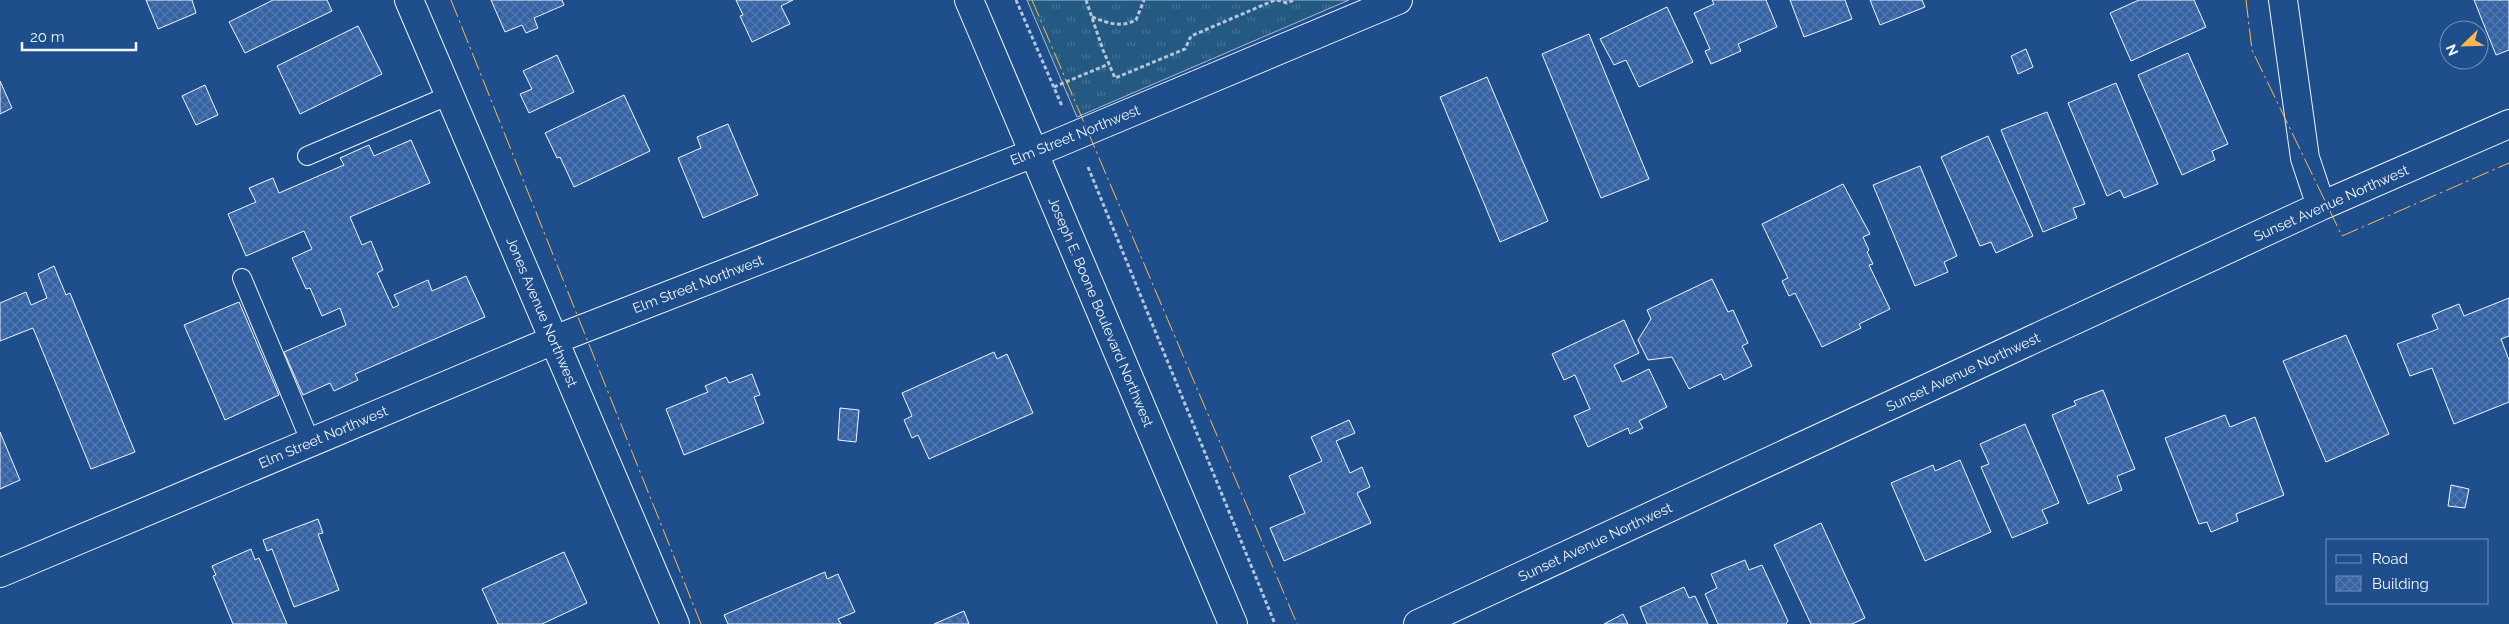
<svg xmlns="http://www.w3.org/2000/svg" width="2509" height="624" viewBox="0 0 2509 624" font-family="Raleway,sans-serif">
<defs>
<pattern id="grass-tufts" width="24" height="20" patternUnits="userSpaceOnUse" patternTransform="scale(1.25)"><rect width="24" height="20" fill="#245a82"/><path d="M3 7l-1-3M5 7V3M7 7l1-3M15 17l-1-3M17 17v-4M19 17l1-3" fill="none" stroke="#447295"/></pattern>
<pattern id="building-cross-hatch" width="8" height="8" patternUnits="userSpaceOnUse" patternTransform="scale(1.25)"><rect width="8" height="8" fill="#3563a3"/><path d="M0 0l8 8M0 8l8-8" fill="none" stroke="#537ab1"/></pattern>
</defs>
<rect width="100%" height="100%" fill="#1f4e8c"/>
<path fill="url(#grass-tufts)" stroke="#a8bbd7" d="M 1027,0 L 1349,0 L 1077,117 Z"/>
<path fill="url(#building-cross-hatch)" stroke="#f2f6ff" d="M 146,0 L 192,0 L 196,13 L 158,29 Z
M 273,0 L 327,0 L 332,11 L 245,53 L 229,22 Z
M 491,0 L 562,0 L 564,5 L 534,18 L 538,28 L 526,33 L 522,25 L 505,32 Z
M 736,0 L 793,0 L 781,6 L 790,24 L 752,42 L 740,16 L 743,15 Z
M 1712,0 L 1766,0 L 1777,27 L 1738,44 L 1741,51 L 1711,64 L 1705,51 L 1710,49 L 1694,13 L 1714,4 Z
M 1790,0 L 1845,0 L 1852,19 L 1804,37 Z
M 1870,0 L 1922,0 L 1925,7 L 1880,25 Z
M 2139,0 L 2194,0 L 2206,27 L 2131,61 L 2110,13 Z
M 2474,0 L 2509,0 L 2509,50 L 2496,55 Z
M 1667,7 L 1693,62 L 1639,87 L 1626,60 L 1614,65 L 1600,39 Z
M 358,26 L 382,74 L 300,114 L 277,66 Z
M 1589,34 L 1649,179 L 1601,198 L 1542,54 Z
M 2026,49 L 2033,67 L 2018,74 L 2011,56 Z
M 2188,53 L 2228,144 L 2212,151 L 2215,160 L 2182,175 L 2138,75 Z
M 557,55 L 574,92 L 529,113 L 520,94 L 532,89 L 523,71 Z
M 1487,77 L 1548,221 L 1500,242 L 1440,97 Z
M 0,81 L 12,108 L 0,114 Z
M 2116,83 L 2158,184 L 2124,198 L 2120,190 L 2107,196 L 2068,103 Z
M 205,85 L 218,115 L 196,125 L 182,96 Z
M 624,95 L 650,151 L 574,187 L 560,157 L 557,158 L 545,133 Z
M 2047,112 L 2085,204 L 2073,208 L 2077,218 L 2043,232 L 2001,130 Z
M 728,124 L 758,195 L 703,218 L 678,158 L 701,148 L 697,137 Z
M 1988,136 L 2033,236 L 1996,253 L 1991,242 L 1980,246 L 1941,157 Z
M 411,140 L 430,183 L 350,217 L 362,245 L 371,241 L 383,270 L 377,273 L 393,308 L 399,305 L 394,295 L 428,280 L 432,291 L 466,276 L 485,317 L 355,374 L 358,380 L 334,391 L 330,383 L 303,395 L 284,352 L 346,325 L 340,308 L 322,316 L 310,288 L 306,289 L 292,258 L 312,249 L 304,231 L 246,256 L 228,214 L 256,202 L 249,188 L 273,178 L 279,193 L 344,165 L 340,158 L 369,145 L 374,156 Z
M 1920,166 L 1957,256 L 1944,262 L 1948,272 L 1915,286 L 1873,185 Z
M 1843,184 L 1870,234 L 1863,237 L 1869,250 L 1867,252 L 1873,264 L 1869,265 L 1890,309 L 1859,324 L 1861,328 L 1822,347 L 1795,293 L 1789,296 L 1782,281 L 1788,278 L 1762,224 Z
M 54,266 L 66,295 L 70,293 L 135,452 L 91,469 L 33,328 L 0,341 L 0,303 L 26,292 L 31,305 L 47,298 L 38,274 Z
M 1712,279 L 1728,312 L 1733,310 L 1748,343 L 1742,346 L 1752,366 L 1724,380 L 1721,374 L 1689,389 L 1672,357 L 1648,360 L 1638,340 L 1651,319 L 1647,310 Z
M 2509,298 L 2509,336 L 2501,339 L 2509,360 L 2509,402 L 2454,424 L 2432,368 L 2410,376 L 2397,344 L 2438,329 L 2432,315 L 2459,304 L 2464,316 Z
M 239,302 L 279,395 L 225,420 L 184,325 Z
M 1624,320 L 1639,353 L 1614,365 L 1622,382 L 1649,369 L 1667,407 L 1639,421 L 1643,428 L 1630,434 L 1628,428 L 1588,447 L 1574,416 L 1590,409 L 1575,375 L 1564,380 L 1552,354 Z
M 2346,335 L 2389,434 L 2326,462 L 2283,361 Z
M 994,352 L 997,359 L 1007,354 L 1033,413 L 929,459 L 918,435 L 912,438 L 904,420 L 912,416 L 902,393 Z
M 752,374 L 760,395 L 754,397 L 764,423 L 684,455 L 666,409 L 708,392 L 705,386 L 726,377 L 729,383 Z
M 2103,390 L 2135,469 L 2117,476 L 2122,490 L 2088,504 L 2052,415 L 2076,405 L 2074,401 Z
M 840,408 L 859,410 L 856,442 L 838,440 Z
M 2225,415 L 2230,427 L 2255,417 L 2284,495 L 2236,514 L 2238,521 L 2211,532 L 2207,522 L 2199,524 L 2165,438 Z
M 1349,420 L 1355,433 L 1336,441 L 1350,473 L 1362,467 L 1370,487 L 1357,493 L 1371,523 L 1284,561 L 1270,528 L 1305,513 L 1289,476 L 1322,461 L 1311,437 Z
M 2025,424 L 2059,503 L 2042,510 L 2048,523 L 2012,538 L 1981,467 L 1989,464 L 1980,444 Z
M 0,432 L 20,480 L 0,489 Z
M 1960,460 L 1991,532 L 1925,561 L 1891,483 L 1933,465 L 1935,471 Z
M 2451,485 L 2469,489 L 2465,508 L 2448,506 Z
M 318,519 L 323,533 L 318,534 L 339,590 L 294,607 L 272,549 L 267,551 L 263,540 Z
M 1821,523 L 1865,618 L 1852,624 L 1811,624 L 1774,545 Z
M 251,549 L 255,560 L 259,558 L 287,624 L 233,624 L 213,576 L 216,575 L 212,566 Z
M 564,552 L 587,603 L 542,624 L 498,624 L 482,589 Z
M 1745,560 L 1749,570 L 1762,565 L 1788,621 L 1786,624 L 1718,624 L 1705,594 L 1717,588 L 1711,574 Z
M 825,572 L 827,579 L 838,574 L 855,612 L 838,619 L 841,624 L 728,624 L 724,615 Z
M 1684,587 L 1689,598 L 1695,596 L 1708,624 L 1647,624 L 1640,607 Z
M 964,611 L 969,624 L 934,624 Z
M 1623,614 L 1628,624 L 1604,624 Z"/>
<g fill="none" stroke-linecap="round" stroke-linejoin="round">
<g stroke="#f2f6ff" stroke-width="20">
<path id="lane" d="M 307,156 L 450,95
M 242,278 L 311,443"/>
</g>
<g stroke="#f2f6ff" stroke-width="30">
<path id="street" d="M 409,0 L 675,624
M 2283,0 L 2305,158 L 2321,206
M 0,573 L 554,340 L 1034,153 L 1398,0
M 1418,624 L 2321,206 L 2509,124"/>
</g>
<g stroke="#f2f6ff" stroke-width="30">
<path id="secondary" d="M 969,0 L 1233,624"/>
</g>
<path stroke="#b3c4dc" stroke-width="3" stroke-dasharray="4 2.5" stroke-linecap="butt" d="M 1016,0 L 1062,106
M 1086,0 L 1103,50 L 1115,78 L 1185,49 L 1191,36 L 1275,0
M 1277,0 L 1287,3 L 1294,0
M 1092,17 C 1108,23 1120,28 1136,20 L 1144,0
M 1054,87 L 1109,64
M 1088,167 L 1275,624"/>
<use href="#lane" stroke="#1f4e8c" stroke-width="18"/>
<use href="#street" stroke="#1f4e8c" stroke-width="28"/>
<use href="#secondary" stroke="#1f4e8c" stroke-width="28"/>
<path stroke="#ffb74d" stroke-width="1" stroke-dasharray="18 4 2.5 4" stroke-linecap="butt" d="M 451,0 L 701,624
M 1032,0 L 1297,624
M 2246,0 L 2252,50 L 2342,236 L 2509,163"/>
</g>
<g text-anchor="middle" dominant-baseline="central" stroke-width="4" stroke-linejoin="round" paint-order="stroke">
<g font-size="14" fill="#f2f6ff" stroke="#1f4e8c">
<text transform="translate(1075 135) rotate(-22)">Elm Street Northwest</text>
<text transform="translate(2331 203) rotate(-24)">Sunset Avenue Northwest</text>
<text transform="translate(698 284) rotate(-21)">Elm Street Northwest</text>
<text transform="translate(542 312) rotate(67)">Jones Avenue Northwest</text>
<text transform="translate(1101 312) rotate(67)">Joseph E. Boone Boulevard Northwest</text>
<text transform="translate(1963 372) rotate(-25)">Sunset Avenue Northwest</text>
<text transform="translate(323 437) rotate(-23)">Elm Street Northwest</text>
<text transform="translate(1595 542) rotate(-25)">Sunset Avenue Northwest</text>
</g>
</g>
<rect x="2326" y="539" width="162" height="65" fill="#1f4e8c" stroke="#7391ba"/>
<rect x="2336" y="555" width="25" height="8" fill="#1f4e8c" stroke="#7391ba"/>
<text x="2372" y="564" font-size="15" fill="#f2f6ff">Road</text>
<rect x="2336" y="576" width="25" height="15" fill="url(#building-cross-hatch)" stroke="#7391ba"/>
<text x="2372" y="589" font-size="15" fill="#f2f6ff">Building</text>
<g transform="translate(2464 45) rotate(247)"><circle r="24" fill="#1f4e8c" stroke="#7391ba"/>
<path d="M0-4L9 19L0 12L-9 19Z" fill="#ffb74d"/>
<text y="-8" font-size="14" font-weight="bold" text-anchor="middle" fill="#f2f6ff">N</text>
</g>
<path d="M22 42v8h114v-8" fill="none" stroke="#f2f6ff" stroke-width="2.5"/>
<text x="30" y="42" font-size="15" fill="#f2f6ff" stroke="#1f4e8c" stroke-width="4" paint-order="stroke">20 m</text>
</svg>
